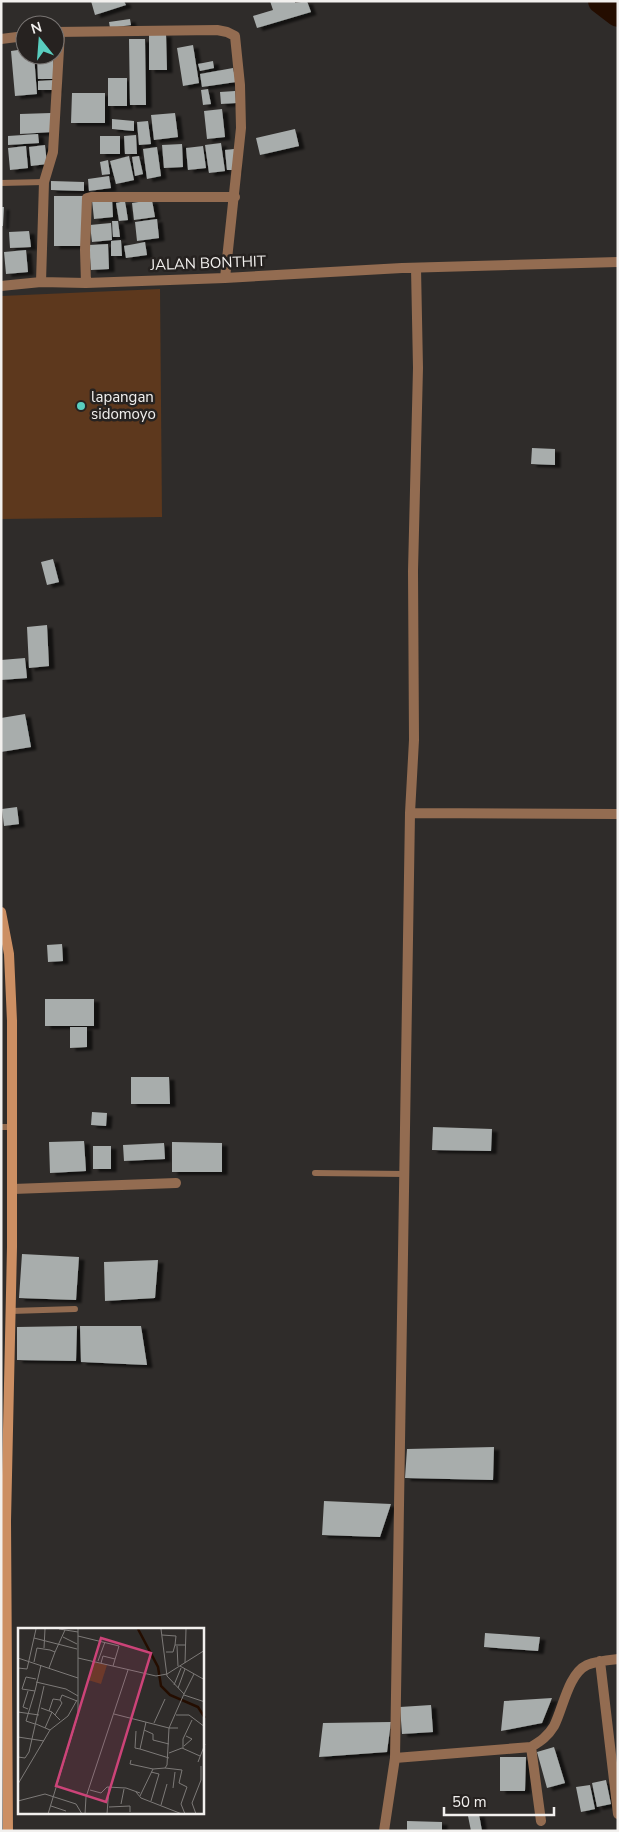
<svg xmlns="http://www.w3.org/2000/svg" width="619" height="1832" viewBox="0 0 619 1832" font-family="'Nunito Sans',sans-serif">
<defs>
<filter id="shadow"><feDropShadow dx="5.5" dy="3" stdDeviation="1" flood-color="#0009"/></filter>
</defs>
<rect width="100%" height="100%" fill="#2f2c2a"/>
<path fill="#5d381d" d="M 160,289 L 162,517 L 1,519 L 1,296 Z"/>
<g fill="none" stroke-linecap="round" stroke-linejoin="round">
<path stroke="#240d00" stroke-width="26" d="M 601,1 L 618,14"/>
</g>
<path fill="#a8adac" filter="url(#shadow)" d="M 91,1 L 124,1 L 126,5 L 95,15 Z
M 270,1 L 295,1 L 295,3 L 307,1 L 311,12 L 257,28 L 253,16 L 273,10 Z
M 130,19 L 131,25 L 110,28 L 109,22 Z
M 149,34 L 166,34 L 167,70 L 149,70 Z
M 129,39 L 145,39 L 146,105 L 130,105 Z
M 193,45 L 199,83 L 183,86 L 177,48 Z
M 25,49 L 25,55 L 34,55 L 37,94 L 15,96 L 11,51 Z
M 37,55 L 53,55 L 54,79 L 38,79 Z
M 213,61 L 214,68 L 200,71 L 198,64 Z
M 233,68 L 236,82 L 202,87 L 200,74 Z
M 108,78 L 127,78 L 127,106 L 108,106 Z
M 55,80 L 56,90 L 38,90 L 38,81 Z
M 208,89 L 211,104 L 203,105 L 201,90 Z
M 235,91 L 236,103 L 221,104 L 220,92 Z
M 72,93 L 105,93 L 105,123 L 71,123 Z
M 222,109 L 225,137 L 207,139 L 204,111 Z
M 51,113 L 52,132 L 20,134 L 20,114 Z
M 175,113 L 178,137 L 154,140 L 151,115 Z
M 112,119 L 134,121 L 134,131 L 112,129 Z
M 148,121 L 151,144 L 139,145 L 137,122 Z
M 295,129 L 299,146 L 260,155 L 256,138 Z
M 38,134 L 39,143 L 8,145 L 8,136 Z
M 136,135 L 137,154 L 125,154 L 124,136 Z
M 100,136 L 120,136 L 120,154 L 100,154 Z
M 221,143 L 225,171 L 209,173 L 205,145 Z
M 182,144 L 183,167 L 164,168 L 162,145 Z
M 45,145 L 47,164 L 31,166 L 29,147 Z
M 26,146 L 28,168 L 10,170 L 8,148 Z
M 203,146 L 206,168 L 188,170 L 186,148 Z
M 157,147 L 161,176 L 147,179 L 143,149 Z
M 234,149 L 236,170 L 227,170 L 225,150 Z
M 129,156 L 134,180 L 116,184 L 110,161 Z
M 139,156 L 143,174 L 135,176 L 132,157 Z
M 108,160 L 110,174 L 102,175 L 100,162 Z
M 109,176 L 111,188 L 89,191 L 88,179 Z
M 51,181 L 84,182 L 84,191 L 51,190 Z
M 54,196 L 84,196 L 84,246 L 54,246 Z
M 112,198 L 113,217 L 94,219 L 92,200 Z
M 152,200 L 155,217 L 134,220 L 132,203 Z
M 125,201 L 128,220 L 119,221 L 116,203 Z
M 1,207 L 4,207 L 3,226 L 1,226 Z
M 157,219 L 159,238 L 137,241 L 135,222 Z
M 112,221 L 118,221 L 120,237 L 113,237 Z
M 111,223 L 112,240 L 92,242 L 90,225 Z
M 29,231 L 31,247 L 10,248 L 9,232 Z
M 121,240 L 122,256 L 111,256 L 111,241 Z
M 145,242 L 147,255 L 126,258 L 124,246 Z
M 108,244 L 109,269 L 91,270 L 89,245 Z
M 26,250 L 28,272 L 6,274 L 4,252 Z
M 532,448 L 555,449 L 555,465 L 531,464 Z
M 53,559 L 59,582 L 47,585 L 41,562 Z
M 47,625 L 49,666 L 29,668 L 27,627 Z
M 25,658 L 27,678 L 1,680 L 1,660 Z
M 25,714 L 31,747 L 1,752 L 1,718 Z
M 17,807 L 19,824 L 4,826 L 2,809 Z
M 62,944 L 63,961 L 48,962 L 47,945 Z
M 45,999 L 94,999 L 94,1026 L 45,1026 Z
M 70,1027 L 87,1027 L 87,1047 L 70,1048 Z
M 131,1077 L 169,1077 L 170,1104 L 131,1104 Z
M 92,1112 L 107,1113 L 106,1126 L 91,1125 Z
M 433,1127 L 492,1129 L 491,1151 L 432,1150 Z
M 84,1141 L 86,1171 L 50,1173 L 49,1142 Z
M 172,1142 L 222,1143 L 222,1172 L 172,1172 Z
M 164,1143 L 165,1159 L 124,1161 L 123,1145 Z
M 93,1146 L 111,1146 L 111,1169 L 93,1169 Z
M 22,1254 L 79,1257 L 76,1300 L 19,1298 Z
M 158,1260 L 155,1298 L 105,1301 L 104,1262 Z
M 77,1326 L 76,1361 L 17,1360 L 17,1327 Z
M 80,1326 L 141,1326 L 147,1365 L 81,1362 Z
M 494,1447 L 493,1480 L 405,1478 L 407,1449 Z
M 324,1501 L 391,1504 L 380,1537 L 322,1535 Z
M 485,1633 L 540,1637 L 538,1651 L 484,1647 Z
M 552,1698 L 542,1723 L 501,1731 L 504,1701 Z
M 431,1705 L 433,1732 L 402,1734 L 400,1707 Z
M 391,1722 L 387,1752 L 319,1757 L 323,1723 Z
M 554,1747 L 565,1783 L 547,1788 L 537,1752 Z
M 500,1757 L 526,1757 L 525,1791 L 500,1791 Z
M 606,1780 L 611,1804 L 597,1807 L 592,1783 Z
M 590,1785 L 595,1809 L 581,1812 L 576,1787 Z
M 479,1814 L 482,1831 L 471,1831 L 468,1816 Z
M 407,1821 L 442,1822 L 442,1831 L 407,1831 Z"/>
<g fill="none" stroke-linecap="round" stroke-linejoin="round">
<path stroke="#936c51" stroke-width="6" d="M 1,183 L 44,182
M 1,1127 L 13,1127
M 315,1173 L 405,1174
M 11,1311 L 75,1309"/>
<path stroke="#936c51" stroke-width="10" d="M 55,32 L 217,30 L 227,32 L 235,36 L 240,85 L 241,128 L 225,278
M 1,39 L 25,36
M 41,282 L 44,182 L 53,152 L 60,32
M 86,283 L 85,250 L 87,198 L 91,197 L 235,197
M 1,286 L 41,282 L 86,283 L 225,278 L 402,268 L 618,262
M 410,813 L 618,814
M 13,1189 L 176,1183
M 600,1661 L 618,1814
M 531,1747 L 541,1821
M 395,1758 L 531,1747 C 541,1741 548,1736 554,1726 C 563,1709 568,1674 587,1665 C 596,1661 608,1660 618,1659
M 384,1831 L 395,1758 L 410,813 L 414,740 L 413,571 L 418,368 L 416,268"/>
<path stroke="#cc8f63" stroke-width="10" d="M 1,912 L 9,954 L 12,1021 L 12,1247 L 6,1521 L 8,1831"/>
</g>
<circle fill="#59cebf" stroke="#262220" stroke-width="2" cx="81" cy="406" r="5"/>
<g text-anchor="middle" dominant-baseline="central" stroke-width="5" stroke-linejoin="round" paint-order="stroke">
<g font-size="15" fill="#f2f0ee" stroke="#262220">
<text transform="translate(208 263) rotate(-2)">JALAN BONTHIT</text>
</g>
<g font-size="15" fill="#f2f0ee" stroke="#262220" text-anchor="start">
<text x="91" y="397">lapangan<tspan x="91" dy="17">sidomoyo</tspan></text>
</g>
</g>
<g transform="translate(18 1628)">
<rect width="186" height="186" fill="#2f2c2a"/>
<path d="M 75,33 L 89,37 L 83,56 L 70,52 Z" fill="#5d381d"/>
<path fill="none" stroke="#240d00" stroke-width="2.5" d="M 120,1 L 140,39 L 143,58 L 152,67 L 180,79 L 187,90"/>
<path fill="none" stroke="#7d7a78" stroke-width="1" d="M 41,1 L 60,4M 143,1 L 149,48 L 166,66 L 151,100 L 160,100M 144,7 L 158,8 L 157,17M 60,8 L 101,18 L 95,38M 45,9 L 59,16M 16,10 L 59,21M 159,18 L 160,38M 26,20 L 27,1M 37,24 L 47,2M 148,24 L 155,24 L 157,17 L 168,17M 0,30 L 60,50M 60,30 L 138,48 L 149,46 L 187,22M 80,33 L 87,14M 16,34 L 19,20 L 32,22 L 37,24 L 31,40M 83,35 L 85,28 L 97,31M 167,35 L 168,1M 162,38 L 187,52M 0,40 L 9,41 L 18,1M 18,54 L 48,61 L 60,68M 156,57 L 163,40M 160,60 L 167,41M 17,63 L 23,37M 166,66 L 176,46M 166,67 L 187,74M 42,72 L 44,67 L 59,73M 23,80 L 34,84 L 42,92M 10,81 L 5,79 L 10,63M 31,83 L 35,71 L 42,72M 0,84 L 21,87M 96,86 L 151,100 L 149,137 L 147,140 L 135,141 L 122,168M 37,87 L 44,75 L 42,72M 158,87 L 171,87 L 187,99M 128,94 L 122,121 L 151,130M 136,95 L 147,71M 17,96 L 8,93 L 17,63 L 4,61 L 8,49 L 18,51M 18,96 L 32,102M 27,100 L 34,84M 126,102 L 135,106 L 135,112 L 151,116M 118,103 L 117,120 L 122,121M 0,109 L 26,113M 166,118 L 174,111 L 168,108M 165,120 L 165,111 L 174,92M 151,125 L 164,120 L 182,128M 0,129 L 7,130 L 11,124 L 26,58M 113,132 L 112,136 L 135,141M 180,134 L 187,116M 147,140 L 164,142 L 161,155 L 169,159 L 163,176 L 167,186M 0,156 L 32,102 L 50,88 L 59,72M 155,160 L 157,144M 72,162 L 83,165 L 89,159 L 108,160 L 122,165M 118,164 L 123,170 L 164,186M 0,173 L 27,166 L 58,176 L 64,186M 133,173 L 141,146 L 133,144M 103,176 L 106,161M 143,177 L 149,156M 33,178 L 48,183M 91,179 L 112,178 L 112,184M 30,186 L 60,87 L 60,1M 67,186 L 68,169 L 110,42M 89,186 L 91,159M 178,186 L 174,175 L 183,152 L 183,138"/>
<path fill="#cc4378" fill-opacity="0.15" stroke="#cc4378" stroke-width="2.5" d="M 83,10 L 133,25 L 88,174 L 38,158 Z"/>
<rect width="186" height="186" fill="none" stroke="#f2f0ee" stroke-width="2.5"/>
</g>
<rect width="619" height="1832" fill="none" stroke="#f2f0ee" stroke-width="5"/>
<g transform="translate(40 40) rotate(343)"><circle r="24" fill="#262220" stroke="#787472"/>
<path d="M0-4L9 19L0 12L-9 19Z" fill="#59cebf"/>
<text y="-8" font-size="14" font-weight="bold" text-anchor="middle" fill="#f2f0ee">N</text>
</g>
<path d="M444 1807v8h110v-8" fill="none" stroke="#f2f0ee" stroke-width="2.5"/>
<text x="452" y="1807" font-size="15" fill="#f2f0ee" stroke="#262220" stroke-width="4" paint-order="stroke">50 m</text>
</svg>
